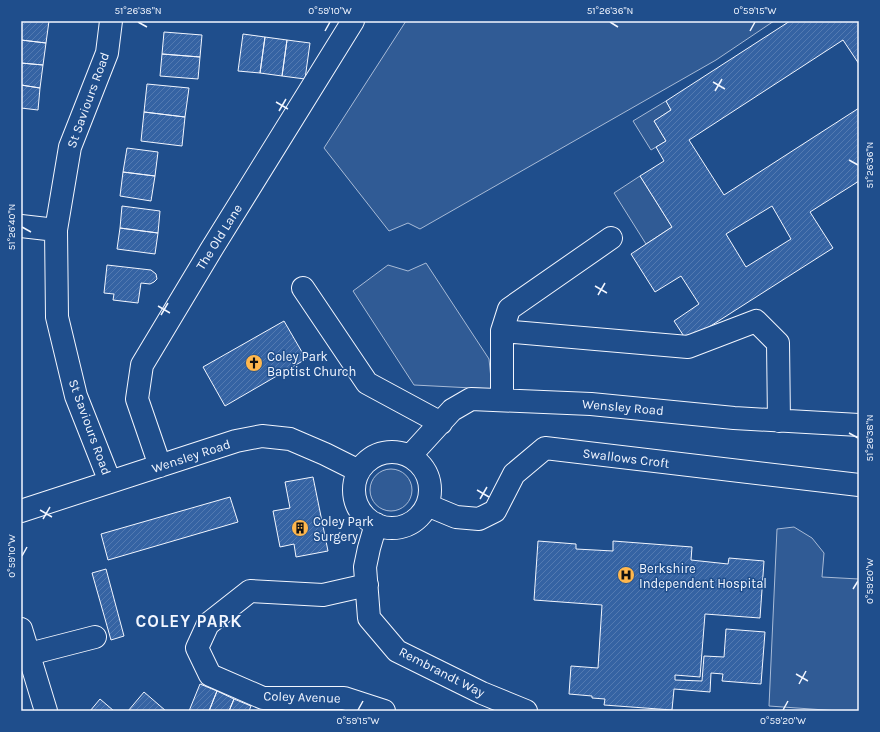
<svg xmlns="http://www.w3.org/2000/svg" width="880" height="732" viewBox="0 0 880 732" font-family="Karla,sans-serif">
<defs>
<pattern id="building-hatch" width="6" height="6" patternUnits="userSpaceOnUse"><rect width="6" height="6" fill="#3563a3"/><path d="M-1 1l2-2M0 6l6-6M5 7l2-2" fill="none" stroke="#537ab1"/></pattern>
</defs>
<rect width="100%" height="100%" fill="#1f4e8c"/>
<path fill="#305b95" stroke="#a8bbd7" d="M 406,21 L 774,21 L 716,60 L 420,229 L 408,223 L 389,231 L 324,148 Z
M 666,101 L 671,110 L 654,121 L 666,141 L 651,150 L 633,121 Z
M 640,176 L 672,227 L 646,244 L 614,193 Z
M 426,263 L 489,359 L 492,389 L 414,385 L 353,291 L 388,265 L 408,271 Z
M370 490a21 21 0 1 1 42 0a21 21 0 1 1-42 0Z
M 794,527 L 812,538 L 824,553 L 822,577 L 859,579 L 859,711 L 839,711 L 769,706 L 777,529 Z"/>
<path fill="url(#building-hatch)" stroke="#f2f6ff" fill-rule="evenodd" d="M 21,21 L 49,21 L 46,43 L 21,40 Z
M 790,21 L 859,21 L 859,64 L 843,40 L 689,140 L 724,195 L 859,108 L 859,181 L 810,212 L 833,248 L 687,341 L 674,321 L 699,304 L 681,276 L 655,292 L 631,254 L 672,227 L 640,176 L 664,161 L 656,147 L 666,141 L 654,121 L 671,110 L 666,101 ZM 772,206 L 791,239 L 746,267 L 726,234 Z
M 164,32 L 202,35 L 200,57 L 162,54 Z
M 243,34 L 265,37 L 260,73 L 238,71 Z
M 265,37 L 287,40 L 282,76 L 260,73 Z
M 21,40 L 46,43 L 43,65 L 21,63 Z
M 287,40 L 310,43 L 305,79 L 282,76 Z
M 162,54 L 200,57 L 198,79 L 160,76 Z
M 21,63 L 43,65 L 40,88 L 21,85 Z
M 147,84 L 189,88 L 185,117 L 144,112 Z
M 21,85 L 40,88 L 38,110 L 21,108 Z
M 144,112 L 185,117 L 182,146 L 141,141 Z
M 127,148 L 158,152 L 155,176 L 123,172 Z
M 123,172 L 155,176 L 151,201 L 120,196 Z
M 122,206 L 160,211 L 158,233 L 120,228 Z
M 120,228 L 158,233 L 155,254 L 117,249 Z
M 107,265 L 151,270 L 156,274 L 157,279 L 154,282 L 150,284 L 141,283 L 138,303 L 113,300 L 114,294 L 104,293 Z
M 284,321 L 306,359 L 225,406 L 203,367 Z
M 313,477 L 328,551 L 296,557 L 294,544 L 280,547 L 273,511 L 290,508 L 285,482 Z
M 230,497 L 238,522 L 108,560 L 101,534 Z
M 538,541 L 576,544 L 576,549 L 613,551 L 613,541 L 692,547 L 691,560 L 728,564 L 729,558 L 764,561 L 760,618 L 705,614 L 700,677 L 675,675 L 675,680 L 702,681 L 704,656 L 724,657 L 726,629 L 765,632 L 761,684 L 722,681 L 723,674 L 711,673 L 710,692 L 674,689 L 672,710 L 604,705 L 605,699 L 592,698 L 592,696 L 569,694 L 571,666 L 598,668 L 602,605 L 534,600 Z
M 106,569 L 124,636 L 111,640 L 92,573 Z
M 200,684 L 217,691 L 209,711 L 189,711 Z
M 217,691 L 234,699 L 229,711 L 209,711 Z
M 144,692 L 166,711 L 128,711 Z
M 100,699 L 114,711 L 90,711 Z
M 234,699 L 251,706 L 249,711 L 229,711 Z"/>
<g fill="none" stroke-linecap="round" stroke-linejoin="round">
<g stroke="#f2f6ff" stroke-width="24">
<path id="minor" d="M 21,226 L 56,230
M 303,288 L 367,383 L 441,423
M 502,331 L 509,309 L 611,238
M 502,400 L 502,331 L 688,347 L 756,321 L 778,343 L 779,421
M354 490a38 38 0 1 1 76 0a38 38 0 1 1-76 0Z
M 410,456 L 452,410 L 471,399 L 591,404 L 734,418 L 859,425
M 160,466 L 137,399 L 142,365 L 211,250 L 353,21
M 110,482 L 76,396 L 57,317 L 56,230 L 70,147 L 107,53 L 111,21
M 427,505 L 456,517 L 479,519 L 495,511 L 514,474 L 545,448 L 859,485
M 21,511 L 236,441 L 262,436 L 290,439 L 325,454 L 359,471
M 376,524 L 369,548 L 365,567 L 369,618 L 397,651 L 482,693 L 526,711
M 367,585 L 323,595 L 250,591 L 208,624 L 197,648 L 210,675 L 263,698 L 344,698 L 384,711
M 21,629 L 46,711
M 29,654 L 95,637"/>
</g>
<use href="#minor" stroke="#1f4e8c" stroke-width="22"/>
</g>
<path fill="none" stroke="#f2f6ff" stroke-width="1.5" d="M 138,22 L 147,27M 610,22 L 618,27M 325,31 L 330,22M 750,31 L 755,22M 713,82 L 725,89M 715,91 L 722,79M 276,102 L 288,109M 279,111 L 286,99M 849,160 L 858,165M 22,227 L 31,232M 595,286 L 607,293M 598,295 L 605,283M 158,306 L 170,313M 161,315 L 168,303M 849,433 L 858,438M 477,490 L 489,497M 480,499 L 487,487M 40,510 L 52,517M 43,519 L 50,507M 22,556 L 27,547M 853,589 L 858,581M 796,674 L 808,681M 799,684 L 806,671M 358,710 L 363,701M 783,710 L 788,701"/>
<defs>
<g id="church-disc" transform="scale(0.9)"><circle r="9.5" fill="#ffb74d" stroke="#1f4e8c"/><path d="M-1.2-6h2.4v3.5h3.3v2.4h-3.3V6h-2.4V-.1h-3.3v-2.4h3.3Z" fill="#111"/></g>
<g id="building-disc" transform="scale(0.9)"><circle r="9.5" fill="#ffb74d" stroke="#1f4e8c"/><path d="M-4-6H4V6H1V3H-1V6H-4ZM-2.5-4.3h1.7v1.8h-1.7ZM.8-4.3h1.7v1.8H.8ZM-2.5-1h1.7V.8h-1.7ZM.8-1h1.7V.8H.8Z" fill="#111"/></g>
<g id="hospital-disc" transform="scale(0.9)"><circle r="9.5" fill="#ffb74d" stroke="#1f4e8c"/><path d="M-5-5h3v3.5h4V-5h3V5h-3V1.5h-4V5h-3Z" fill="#111"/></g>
</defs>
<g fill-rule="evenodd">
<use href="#church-disc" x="254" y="363"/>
<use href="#building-disc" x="300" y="528"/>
<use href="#hospital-disc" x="626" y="575"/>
</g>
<g text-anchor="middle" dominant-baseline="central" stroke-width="3" stroke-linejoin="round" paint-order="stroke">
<g font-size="13" fill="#f2f6ff" stroke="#1f4e8c">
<text transform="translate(88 100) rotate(-70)">St Saviours Road</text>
<text transform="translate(219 237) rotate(-58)">The Old Lane</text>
<text transform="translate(623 407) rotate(5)">Wensley Road</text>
<text transform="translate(90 427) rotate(70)">St Saviours Road</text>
<text transform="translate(191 456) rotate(-18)">Wensley Road</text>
<text transform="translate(626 458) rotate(7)">Swallows Croft</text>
<text transform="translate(442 672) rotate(27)">Rembrandt Way</text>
<text transform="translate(302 697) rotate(2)">Coley Avenue</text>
</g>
<g font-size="13" fill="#f2f6ff" stroke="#1f4e8c" text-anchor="start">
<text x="267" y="356">Coley Park<tspan x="267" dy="15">Baptist Church</tspan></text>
<text x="313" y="521">Coley Park<tspan x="313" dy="15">Surgery</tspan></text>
<text x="639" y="568">Berkshire<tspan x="639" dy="15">Independent Hospital</tspan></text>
</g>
<g font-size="17" font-weight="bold" letter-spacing="1" fill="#f2f6ff" stroke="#1f4e8c">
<text x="189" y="621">COLEY PARK</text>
</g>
</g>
<rect width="880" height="732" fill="none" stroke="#1f4e8c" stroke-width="44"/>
<rect x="22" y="22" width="836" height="688" fill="none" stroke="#f2f6ff" stroke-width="1.5"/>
<g font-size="10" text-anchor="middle" fill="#f2f6ff">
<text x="138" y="14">51°26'38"N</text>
<text x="330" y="14">0°59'10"W</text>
<text x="610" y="14">51°26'36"N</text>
<text x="755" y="14">0°59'15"W</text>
<text transform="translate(869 165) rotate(-90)" y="4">51°26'36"N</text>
<text transform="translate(11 227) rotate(-90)" y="4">51°26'40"N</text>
<text transform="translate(869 438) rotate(-90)" y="4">51°26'38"N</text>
<text transform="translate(11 556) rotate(-90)" y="4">0°59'10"W</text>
<text transform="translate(869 581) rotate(-90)" y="4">0°59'20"W</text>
<text x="358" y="724">0°59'15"W</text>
<text x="783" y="724">0°59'20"W</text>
</g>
</svg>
